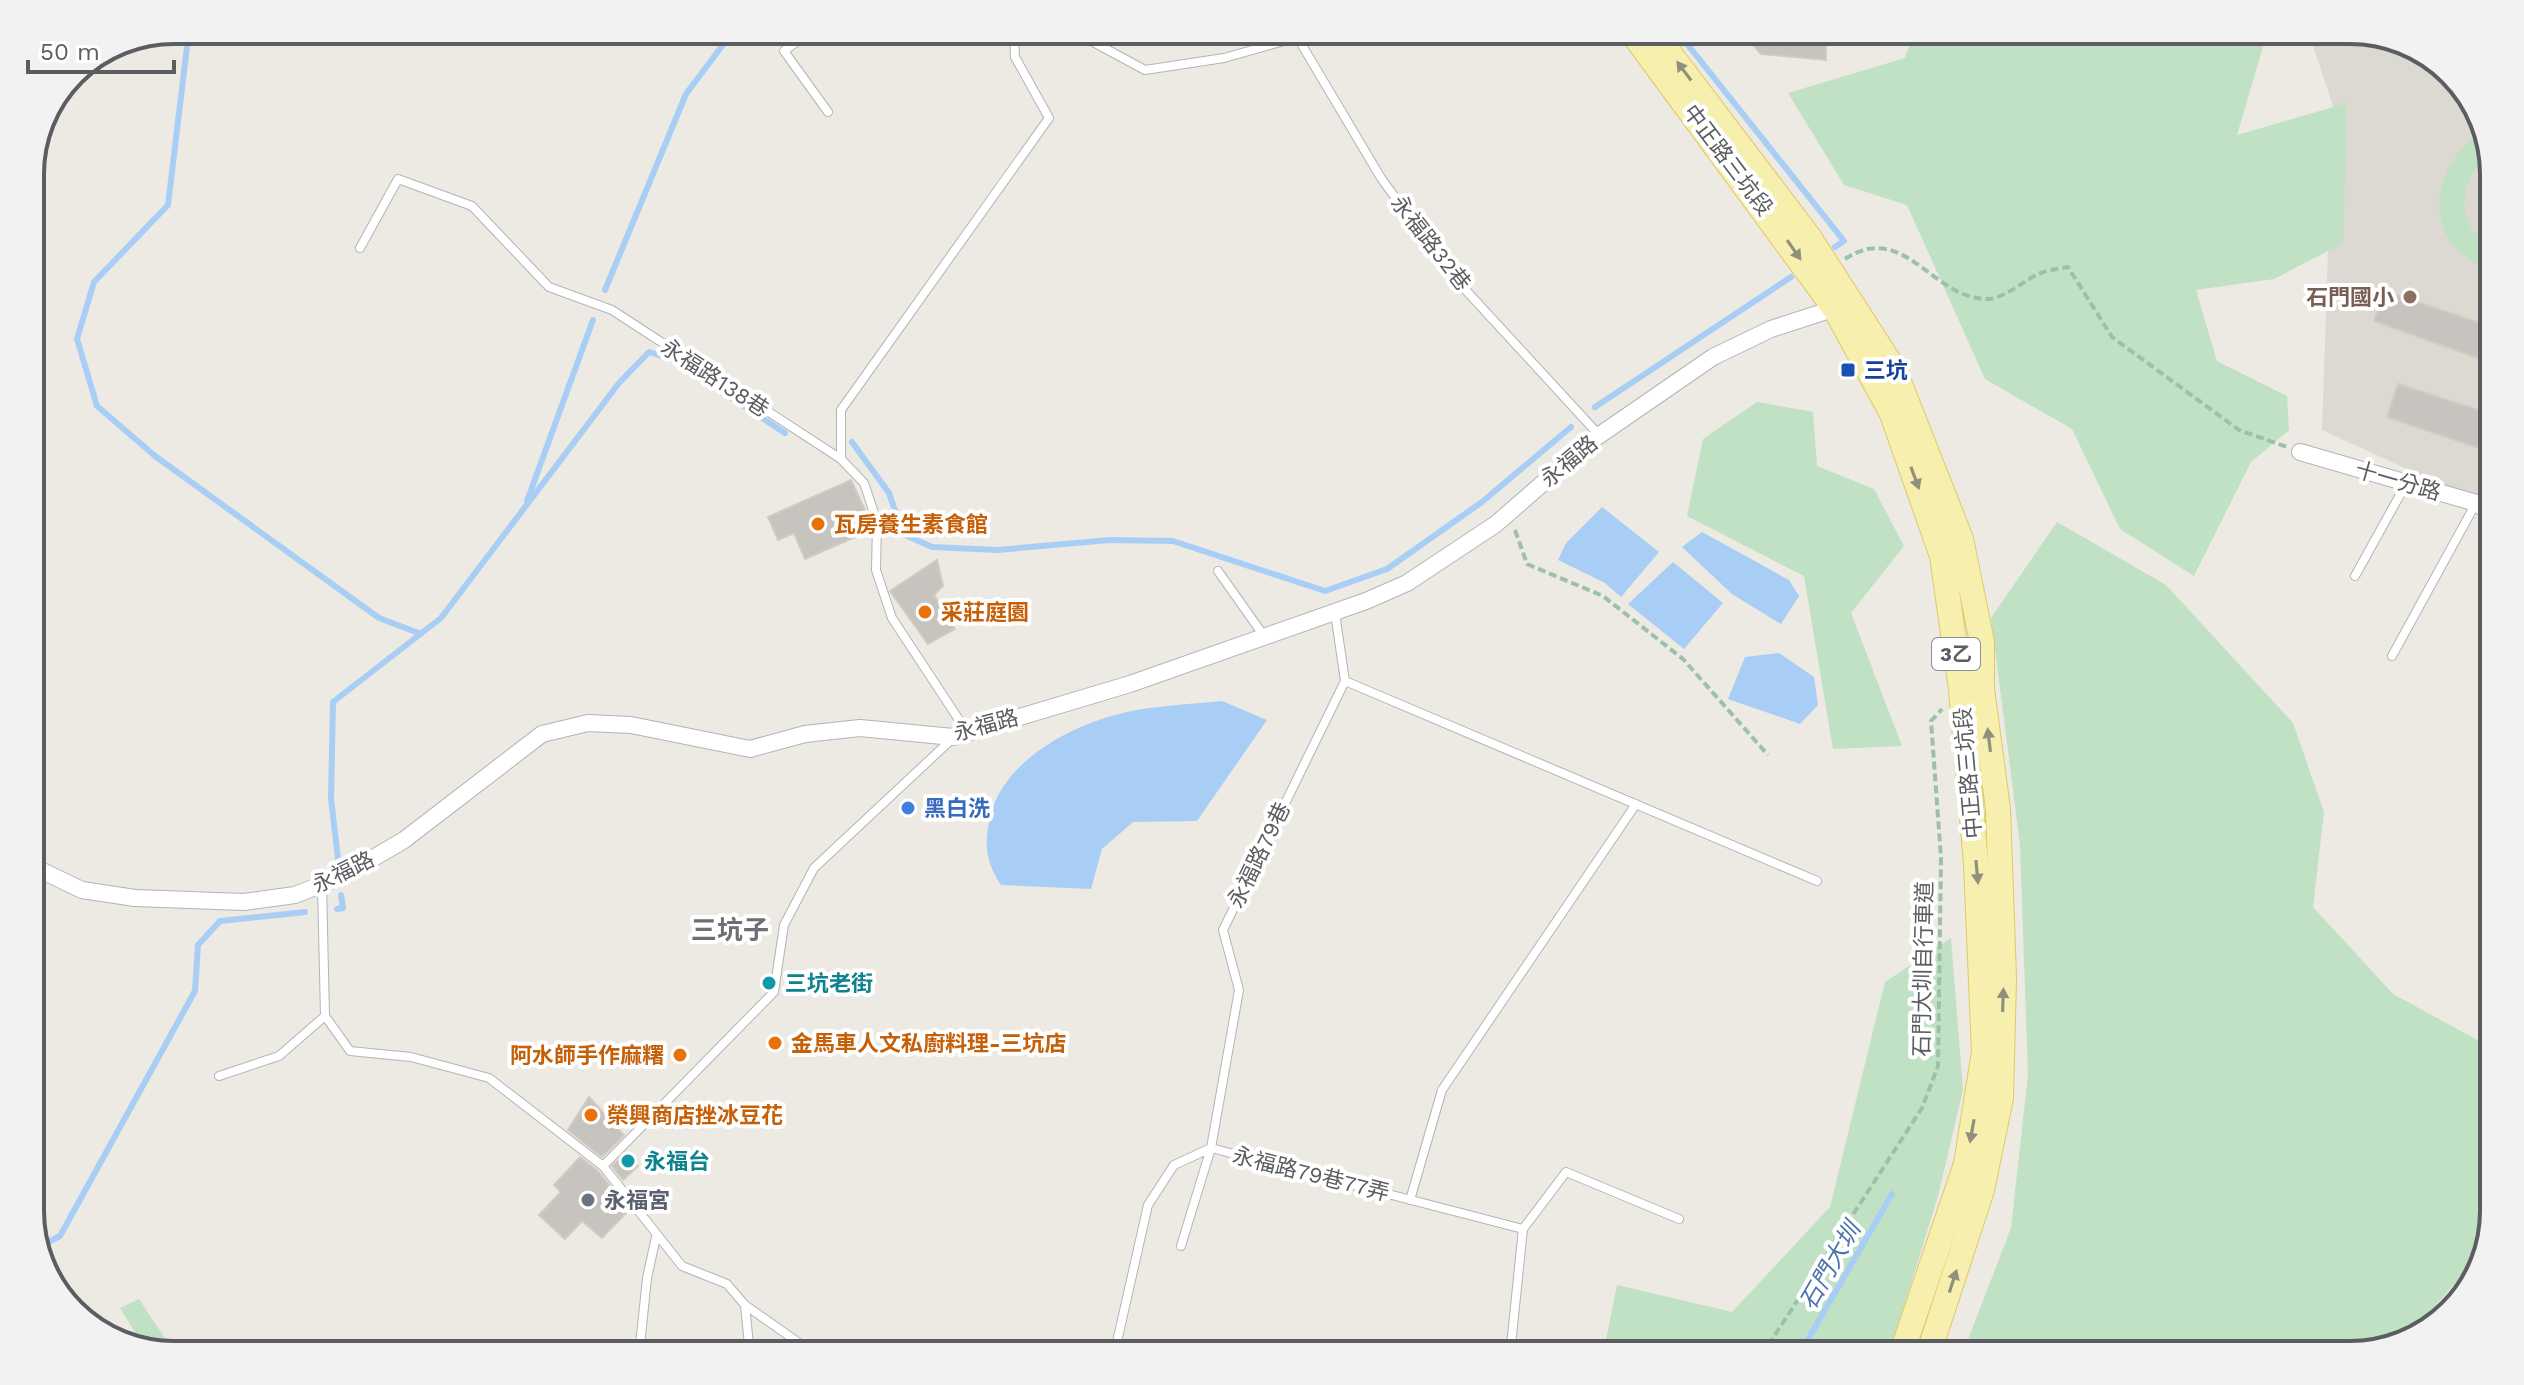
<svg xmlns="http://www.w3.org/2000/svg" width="2524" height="1385" viewBox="0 0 2524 1385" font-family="'Work Sans','Noto Sans TC',sans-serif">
<rect width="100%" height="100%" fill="#eceae2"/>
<path fill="#dbd9d1" d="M 2406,45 L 2422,49 L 2475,101 L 2494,165 L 2494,509 L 2322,430 L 2333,106 L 2313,46 Z"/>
<path fill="#c1e1c4" d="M 1915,30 L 2268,30 L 2237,135 L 2347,103 L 2343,243 L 2274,279 L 2196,290 L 2217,361 L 2287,396 L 2289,430 L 2251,462 L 2194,576 L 2120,529 L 2072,429 L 1985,379 L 1907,205 L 1844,185 L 1788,93 L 1905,58 Z
M 2483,131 L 2491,155 C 2469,165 2458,202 2469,224 C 2474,234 2485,239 2494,245 L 2494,276 C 2481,266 2457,253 2449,240 C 2426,200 2447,153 2483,131 Z
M 1757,402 L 1813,412 L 1817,466 L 1874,489 L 1904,546 L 1851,613 L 1902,746 L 1833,749 L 1804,576 L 1687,516 L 1703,439 Z
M 2057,522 L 2166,585 L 2293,723 L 2324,812 L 2313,907 L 2393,994 L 2494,1049 L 2494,1212 L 2483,1252 L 2416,1327 L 2415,1338 L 2351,1355 L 1962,1355 L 2011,1228 L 2028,1075 L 2020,845 L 1991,618 Z
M 1951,938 L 1963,1090 L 1938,1196 L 1889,1355 L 1603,1355 L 1617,1285 L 1732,1312 L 1830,1207 L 1885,982 Z
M 139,1299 L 176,1355 L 144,1347 L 120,1308 Z"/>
<path fill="#a9cef5" d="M 1602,507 L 1659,552 L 1621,597 L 1605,583 L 1558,560 L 1566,543 Z
M 1702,532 L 1789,580 L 1799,596 L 1781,624 L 1732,594 L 1682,547 Z
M 1673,562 L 1723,603 L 1684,649 L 1628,604 Z
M 1779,653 L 1814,677 L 1818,705 L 1800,724 L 1728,699 L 1745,657 Z
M 1222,701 L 1267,720 L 1197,821 L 1133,822 L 1102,849 L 1091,889 L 1001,885 C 987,864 984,847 989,822 C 1000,759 1079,720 1137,710 C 1165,705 1194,704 1222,701 Z"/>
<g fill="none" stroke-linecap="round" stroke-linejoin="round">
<path stroke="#a9cef5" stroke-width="6" d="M 189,30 L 168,205 L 94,282 L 77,339 L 97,406 L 155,456 L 379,618 L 421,634
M 1676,30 L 1844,241 L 1835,247
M 605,290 L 686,94 L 734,30
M 1595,407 L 1791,277
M 852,442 L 889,493 L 903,534 L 932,547 L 997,550 L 1110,540 L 1173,541 L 1325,591 L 1387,569 L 1482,502 L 1571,427
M 527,501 L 593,320
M 338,859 L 331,798 L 333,702 L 441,618 L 619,383 L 649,352 L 672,359 L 785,433
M 337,909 L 343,908 L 341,895
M 39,1247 L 60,1236 L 195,991 L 198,945 L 220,921 L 305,912
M 1799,1355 L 1892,1194"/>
</g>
<path fill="#c7c4bf" stroke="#d0ccc1" stroke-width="2" d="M 1740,30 L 1826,30 L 1826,60 L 1761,54 Z
M 2385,291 L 2494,328 L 2494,364 L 2374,321 Z
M 2398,384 L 2494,415 L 2494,453 L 2387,417 Z
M 851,480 L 865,510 L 859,512 L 867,532 L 805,559 L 794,533 L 778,540 L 768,517 Z
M 937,560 L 943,586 L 934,595 L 955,629 L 928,644 L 890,591 Z
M 589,1097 L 624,1135 L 602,1157 L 568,1130 Z
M 626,1153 L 638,1166 L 623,1180 L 612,1166 Z
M 580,1157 L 598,1171 L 629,1210 L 602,1238 L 582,1221 L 565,1239 L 539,1215 L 561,1192 L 554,1185 Z"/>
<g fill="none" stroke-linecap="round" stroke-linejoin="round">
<g stroke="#b3b4b8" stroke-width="10">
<path id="lane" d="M 813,30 L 784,51 L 828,112
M 1071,30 L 1145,70 L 1224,58 L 1298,37
M 1293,30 L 1381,178 L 1450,273 L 1599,435
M 360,248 L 398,179 L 472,206 L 549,287 L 612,310 L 841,459 L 864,483 L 877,522 L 876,570 L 892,618 L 967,732
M 841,459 L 841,410 L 1049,118 L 1015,57 L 1014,30
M 1218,571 L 1264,636
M 2355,576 L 2406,484
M 2392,656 L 2476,503
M 1345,681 L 1817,881
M 322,885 L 325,1016 L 350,1051 L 411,1057 L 489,1078 L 603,1166 L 682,1266 L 727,1284 L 745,1305 L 816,1355
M 30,886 L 43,873
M 219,1076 L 279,1056 L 325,1016
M 603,1166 L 774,992 L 784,925 L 814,868 L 953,738
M 1410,1200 L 1442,1090 L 1636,804
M 1523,1229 L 1566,1172 L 1679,1219
M 1181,1246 L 1211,1148 L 1239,990 L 1223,930 L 1345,681 L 1335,613
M 745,1305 L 750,1355
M 639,1355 L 647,1278 L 656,1237
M 1114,1355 L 1148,1205 L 1174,1165 L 1211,1148 L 1523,1229 L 1510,1355"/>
</g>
<g stroke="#b3b4b8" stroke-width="18">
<path id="street" d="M 2300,452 L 2476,503 L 2494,515
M 30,865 L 82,890 L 135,898 L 244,902 L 295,895 L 343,876 L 404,840 L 542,734 L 588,723 L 631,725 L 750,749 L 805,734 L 860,728 L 953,737 L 1130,684 L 1366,601 L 1407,583 L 1496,524 L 1591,441 L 1713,357 L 1771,329 L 1842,306"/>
</g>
<g stroke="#e1c866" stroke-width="26">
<path id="primary" d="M 1630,30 L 1835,309 L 1892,414 L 1942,556 L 1961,690 L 1976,864 L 1984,1052 L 1966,1164 L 1901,1355
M 1652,30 L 1809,237 L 1894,369 L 1961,539 L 1982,642 L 1982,689 L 1998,809 L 2004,978 L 2001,1098 L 1982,1190 L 1928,1355"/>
</g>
<path stroke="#9cc1a8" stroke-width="4" stroke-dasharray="8 4" stroke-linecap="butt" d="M 1845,259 C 1905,220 1931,299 1988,299 C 2003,299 2024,281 2038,274 C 2047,270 2058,269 2068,267 L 2112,337 L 2239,430 L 2287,447
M 1515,530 L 1527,564 L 1603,596 L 1683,659 L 1768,755
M 1762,1355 L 1922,1108 L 1938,1066 L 1941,858 L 1931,721 L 1942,709"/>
<use href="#lane" stroke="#fff" stroke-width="8"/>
<use href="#street" stroke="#fff" stroke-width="16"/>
<use href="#primary" stroke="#f6efad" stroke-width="24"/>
</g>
<defs><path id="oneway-solid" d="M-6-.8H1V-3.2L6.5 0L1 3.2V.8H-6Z" transform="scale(2)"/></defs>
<g fill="#91907c">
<use href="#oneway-solid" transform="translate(1684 71) rotate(-127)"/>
<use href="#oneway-solid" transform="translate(1794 250) rotate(55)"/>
<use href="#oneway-solid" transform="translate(1915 478) rotate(70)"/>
<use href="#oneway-solid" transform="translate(1989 740) rotate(-97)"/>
<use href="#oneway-solid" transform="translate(1977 872) rotate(85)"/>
<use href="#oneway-solid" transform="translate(2003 1000) rotate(-88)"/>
<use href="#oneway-solid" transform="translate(1972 1131) rotate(100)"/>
<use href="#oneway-solid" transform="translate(1953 1281) rotate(-72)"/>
</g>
<circle fill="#8d6e63" stroke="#fff" stroke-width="3" cx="2410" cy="297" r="8"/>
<rect fill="#1a4fb4" stroke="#fff" stroke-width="3" x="1840" y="362" width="16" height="16" rx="4"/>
<g fill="#e8710a" stroke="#fff" stroke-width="3">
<circle cx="818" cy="524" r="8"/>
<circle cx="925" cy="612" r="8"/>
<circle cx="775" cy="1043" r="8"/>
<circle cx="680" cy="1055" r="8"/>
<circle cx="591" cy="1115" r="8"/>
</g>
<circle fill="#3f7fe0" stroke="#fff" stroke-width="3" cx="908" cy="808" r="8"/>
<g fill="#0f9aa8" stroke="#fff" stroke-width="3">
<circle cx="769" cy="983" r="8"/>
<circle cx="628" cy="1161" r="8"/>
</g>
<circle fill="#6b7280" stroke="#fff" stroke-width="3" cx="588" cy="1200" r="8"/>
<g text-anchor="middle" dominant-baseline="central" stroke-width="8" stroke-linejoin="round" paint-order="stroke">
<rect fill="#fff" stroke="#8c8e90" stroke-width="2" x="1932" y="638" width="48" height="32" rx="6"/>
<g font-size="20" font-weight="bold" fill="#5b5d61">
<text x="1956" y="654">3乙</text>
</g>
<g font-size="22" fill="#5b5d61" stroke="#fff">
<text transform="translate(1728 160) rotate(53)">中正路三坑段</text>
<text transform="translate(1431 243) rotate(52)">永福路32巷</text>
<text transform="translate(715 378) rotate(33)">永福路138巷</text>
<text transform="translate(1569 461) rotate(-40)">永福路</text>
<text transform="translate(2398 481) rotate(16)">十一分路</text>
<text transform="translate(986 725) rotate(-15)">永福路</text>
<text transform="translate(1968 773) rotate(-95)">中正路三坑段</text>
<text transform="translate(1259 855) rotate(-64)">永福路79巷</text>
<text transform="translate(343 872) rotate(-26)">永福路</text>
<text transform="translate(1923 969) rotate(-89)">石門大圳自行車道</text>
<text transform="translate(1311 1174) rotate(14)">永福路79巷77弄</text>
</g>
<g font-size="22" font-weight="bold" fill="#785e54" stroke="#fff" text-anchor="end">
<text x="2394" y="297">石門國小</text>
</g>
<g font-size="22" font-weight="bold" fill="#164399" stroke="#fff" text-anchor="start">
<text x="1864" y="370">三坑</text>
</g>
<g font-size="22" font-weight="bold" fill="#c56008" stroke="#fff" text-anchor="start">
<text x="834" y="524">瓦房養生素食館</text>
<text x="941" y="612">采莊庭園</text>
<text x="791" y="1043">金馬車人文私廚料理-三坑店</text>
<text x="664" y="1055" text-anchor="end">阿水師手作麻糬</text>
<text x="607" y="1115">榮興商店挫冰豆花</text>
</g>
<g font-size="22" font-weight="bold" fill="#366cbe" stroke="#fff" text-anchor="start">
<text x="924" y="808">黑白洗</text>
</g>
<g font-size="22" font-weight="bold" fill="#0d838f" stroke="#fff" text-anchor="start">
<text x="785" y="983">三坑老街</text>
<text x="644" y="1161">永福台</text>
</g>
<g font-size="22" font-weight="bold" fill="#5b616d" stroke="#fff" text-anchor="start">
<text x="604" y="1200">永福宮</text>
</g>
<g font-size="24" font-style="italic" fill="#4c74ad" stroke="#fff">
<text transform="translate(1830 1266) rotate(-60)">石門大圳</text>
</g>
<g font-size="26" font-weight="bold" fill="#6c6f73" stroke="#fff">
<text x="730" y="930">三坑子</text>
</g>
</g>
<path d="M0 0H2524V1385H0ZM174 44H2350A130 130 0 0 1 2480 174V1211A130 130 0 0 1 2350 1341H174A130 130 0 0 1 44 1211V174A130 130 0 0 1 174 44Z" fill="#f2f2f2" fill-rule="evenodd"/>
<path fill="none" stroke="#5b5d61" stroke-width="4" d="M174 44H2350A130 130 0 0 1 2480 174V1211A130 130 0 0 1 2350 1341H174A130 130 0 0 1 44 1211V174A130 130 0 0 1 174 44Z"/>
<path d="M28 60v12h146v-12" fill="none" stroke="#5b5d61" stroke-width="4"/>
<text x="40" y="60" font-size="24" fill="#5b5d61" stroke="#ffffff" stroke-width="6" paint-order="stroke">50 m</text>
</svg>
